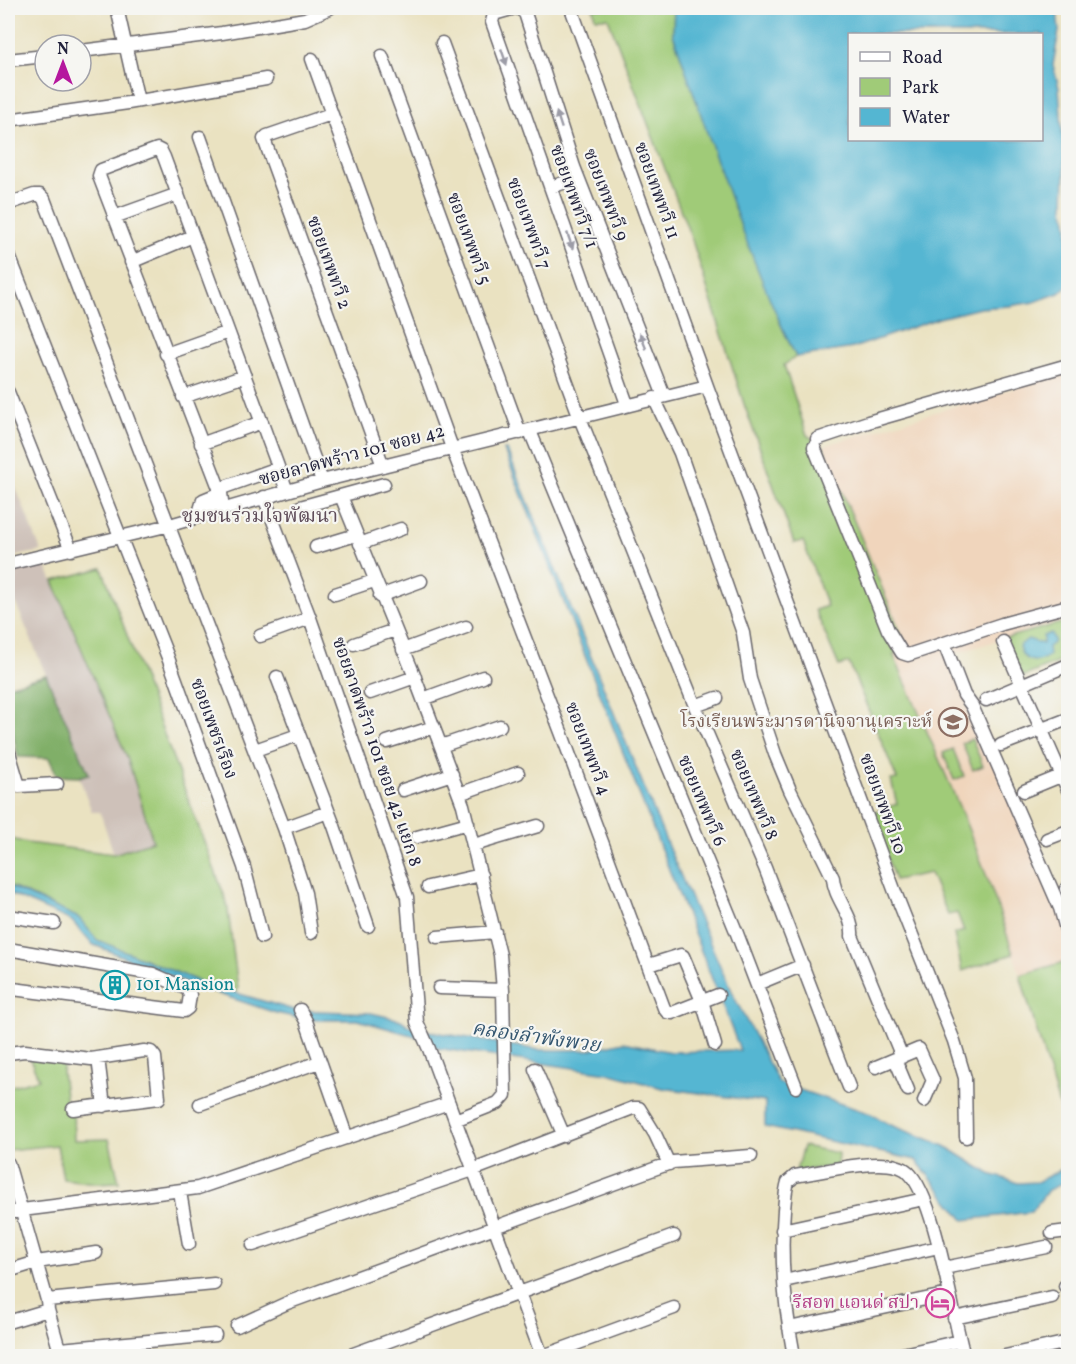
<svg xmlns="http://www.w3.org/2000/svg" width="1076" height="1364" viewBox="0 0 1076 1364" font-family="Vollkorn,'Noto Serif Thai',serif">
<rect width="100%" height="100%" fill="#f6f6f2"/>
<filter id="ink" filterUnits="userSpaceOnUse"><feTurbulence type="fractalNoise" baseFrequency=".0167" numOctaves="2"/><feDisplacementMap in="SourceGraphic" scale="12" xChannelSelector="R" yChannelSelector="G"/><feConvolveMatrix kernelMatrix="1 2 1 2 8 2 1 2 1" color-interpolation-filters="sRGB"/></filter>
<filter id="wash" filterUnits="userSpaceOnUse"><feTurbulence type="fractalNoise" baseFrequency=".008" numOctaves="4" result="noise"/><feDisplacementMap in="SourceGraphic" scale="24" xChannelSelector="R" yChannelSelector="G"/><feGaussianBlur stdDeviation="1.35" result="paint"/><feColorMatrix in="noise" values="0 0 0 0 0 0 0 0 0 0 0 0 0 0 0 0 0 1.4 0 .05"/><feComposite in="paint" operator="in"/></filter>
<g filter="url(#wash)">
<rect width="100%" height="100%" fill="#eae2c1"/>
<path fill="#f0d5bc" d="M 1068,372 L 1068,621 L 1046,625 L 954,654 L 1068,918 L 1068,961 L 1020,975 L 1001,914 L 952,790 L 893,654 L 907,648 L 823,446 Z"/>
<path fill="#cec1b9" d="M 8,468 L 41,551 L 8,558 Z
M 46,565 L 128,760 L 153,841 L 114,854 L 100,812 L 92,812 L 79,777 L 88,774 L 8,585 L 8,572 Z"/>
<path fill="#a0cb78" stroke="#61765a" stroke-width="1.5" d="M 593,8 L 674,8 L 673,34 L 780,323 L 796,357 L 784,365 L 807,435 L 823,446 L 907,648 L 893,654 C 936,753 982,851 1013,954 L 962,971 L 954,934 L 964,931 L 957,913 L 948,915 L 930,873 L 895,880 L 871,813 L 897,804 L 891,780 L 897,779 L 849,663 L 839,666 L 815,610 L 827,606 L 803,541 L 794,543 L 744,404 L 693,243 L 608,18 L 595,18 Z
M 102,568 L 227,903 L 238,988 L 235,993 L 205,984 L 97,940 L 79,918 L 8,885 L 8,838 L 27,843 L 114,854 L 153,841 L 128,760 L 53,581 Z
M 1068,621 L 1068,658 L 1022,677 L 1005,638 Z
M 972,739 L 983,766 L 973,770 L 962,743 Z
M 953,749 L 964,776 L 954,780 L 943,753 Z
M 1068,961 L 1068,1135 L 1020,975 Z
M 29,1057 L 65,1058 L 62,1072 L 66,1103 L 73,1109 L 74,1140 L 109,1139 L 119,1182 L 96,1183 L 63,1179 L 57,1145 L 8,1150 L 8,1087 L 39,1079 Z
M 803,1146 L 838,1153 L 837,1166 L 796,1171 Z"/>
<path fill="#80af68" stroke="#516852" stroke-width="1.5" d="M 46,675 L 89,774 L 79,777 L 57,776 L 49,758 L 18,757 L 12,729 L 8,729 L 8,686 Z"/>
<path fill="#54b6d2" stroke="#3b6c86" stroke-width="1.5" fill-rule="evenodd" d="M 674,8 L 981,8 L 986,11 L 1027,8 L 1057,8 L 1059,31 L 1053,65 L 1059,88 L 1065,172 L 1064,207 L 1068,226 L 1068,285 L 1059,293 L 1034,302 L 1009,306 L 980,308 L 939,318 L 853,348 L 796,357 C 746,253 711,142 673,34 ZM 850,34 L 1042,34 L 1042,140 L 850,140 Z
M 504,450 L 507,450 L 670,851 L 731,991 L 779,1083 L 871,1114 L 891,1125 L 945,1146 L 990,1174 L 1018,1183 L 1037,1182 L 1068,1166 L 1068,1181 L 1048,1190 L 1031,1212 L 964,1220 L 916,1160 L 765,1127 L 765,1102 L 662,1088 L 608,1073 L 436,1048 L 418,1037 L 358,1020 L 308,1020 L 276,1013 L 198,987 L 92,944 L 72,921 L 8,893 L 8,886 L 79,918 L 97,940 L 205,984 L 294,1010 L 371,1013 L 401,1020 L 409,1026 L 428,1031 L 539,1050 L 588,1050 L 624,1042 L 671,1052 L 740,1050 Z
M 1051,633 L 1054,640 L 1053,643 L 1048,647 L 1049,655 C 1037,666 1022,661 1019,646 L 1028,639 L 1043,644 L 1043,636 Z"/>
</g>
<g filter="url(#ink)">
<g fill="none" stroke-linecap="round" stroke-linejoin="round">
<g stroke="#68656a" stroke-width="15">
<path id="minor" d="M 117,8 L 138,101
M 515,8 L 494,14 L 492,22 L 627,404
M 518,8 L 525,13 L 574,167 L 664,396
M 571,8 L 707,386 L 895,892 L 954,1041 L 965,1078 L 966,1137
M 442,43 L 580,418 L 695,706 L 765,868 L 849,1087
M 81,51 L 222,33 L 305,19 L 330,8
M 382,56 L 520,433
M 312,59 L 452,448 L 561,732 L 664,1008 L 667,1012 L 672,1013 L 718,995
M 8,60 L 45,56
M 331,114 L 267,136 L 264,139 L 383,466
M 8,120 L 128,103 L 266,79
M 200,137 L 322,481
M 551,187 L 578,178
M 8,204 L 34,195 L 40,195 L 44,199 L 284,828 L 305,893 L 311,933
M 114,217 L 178,194
M 8,253 L 167,655 L 244,867 L 262,937
M 131,262 L 193,236
M 166,354 L 228,332
M 8,392 L 71,550
M 183,397 L 245,376
M 654,398 L 680,453 L 743,633 L 750,679 L 775,754 L 790,790 L 833,878 C 834,899 854,915 852,936 L 902,1057
M 530,431 L 736,931 L 796,1087
M 817,439 L 868,422 L 1068,365
M 201,444 L 262,422
M 814,447 L 888,630 L 902,653 L 908,655 L 1002,624 L 1068,606
M 219,489 L 278,468
M 341,496 L 412,670 L 463,805 L 500,955 L 503,990 L 505,1095 L 498,1103 L 455,1120
M 264,497 L 310,618 L 407,897 L 417,1022 L 429,1049 L 542,1356
M 300,507 L 384,484
M 210,513 L 209,508 L 222,501 L 221,493 L 99,176 L 101,170 L 157,149 L 161,151 L 164,157 L 287,491
M 203,515 L 200,510 L 203,500 L 220,493
M 360,544 L 401,529
M 316,547 L 356,535
M 8,564 L 170,525 L 322,481 L 707,386
M 335,594 L 374,581
M 380,596 L 421,581
M 260,636 L 310,618
M 1003,642 L 1068,790
M 944,643 L 964,695 L 972,706 L 1060,908 L 1068,936
M 354,644 L 395,630
M 403,650 L 466,627
M 277,677 L 334,826 L 368,926
M 370,693 L 415,677
M 423,699 L 483,677
M 986,700 L 1068,665
M 695,706 L 717,698
M 387,742 L 434,727
M 1001,745 L 1068,719
M 441,746 L 500,726
M 8,749 L 19,786 L 57,784
M 255,750 L 298,735
M 403,790 L 452,774
M 1024,791 L 1068,773
M 459,794 L 518,773
M 284,828 L 328,812
M 417,837 L 468,823
M 1047,839 L 1068,831
M 474,845 L 538,826
M 428,887 L 481,875
M 1066,889 L 1068,888
M 8,916 L 54,923
M 437,937 L 495,932
M 8,949 L 153,974 L 187,989 L 190,995 L 188,1008 L 184,1011 L 13,989 L 8,991
M 649,965 L 681,955 L 683,956 L 702,1001 L 715,1045
M 757,984 L 803,965
M 439,988 L 503,990
M 300,1010 L 306,1021 L 347,1138
M 8,1053 L 25,1051 L 91,1059 L 144,1051 L 151,1052 L 155,1057 L 159,1098 L 73,1109
M 98,1058 L 104,1106
M 895,1059 L 908,1090
M 876,1067 L 919,1049 L 933,1080 L 924,1101
M 535,1069 L 564,1136
M 200,1104 L 319,1062
M 8,1163 L 47,1300 L 48,1310 L 61,1356
M 180,1192 L 189,1244
M 8,1213 L 22,1210 L 198,1188 L 449,1103
M 782,1230 L 924,1199
M 1052,1233 L 1068,1231
M 253,1245 L 473,1170 L 633,1108 L 639,1108 L 655,1134 L 669,1164
M 944,1268 L 1046,1247
M 8,1271 L 37,1262 L 96,1253
M 784,1281 L 939,1247
M 1065,1286 L 1068,1286
M 47,1300 L 214,1284
M 954,1318 L 1052,1297
M 8,1322 L 48,1310
M 237,1326 L 287,1303 L 673,1162 L 751,1156
M 789,1328 L 949,1294
M 60,1349 L 215,1335
M 348,1356 L 674,1236
M 543,1356 L 674,1308
M 794,1356 C 785,1309 780,1259 784,1210 C 785,1201 785,1191 788,1182 L 795,1176 C 821,1172 873,1159 896,1166 C 900,1167 905,1169 908,1172 C 936,1198 952,1315 964,1356
M 894,1356 L 960,1341
M 1005,1356 L 1064,1343"/>
</g>
<use href="#minor" stroke="#fff" stroke-width="12"/>
</g>
<defs><path id="oneway-solid" d="M-6-.8H1V-3.2L6.5 0L1 3.2V.8H-6Z" transform="scale(1.5)"/></defs>
<g fill="#9c9ca7">
<use href="#oneway-solid" transform="translate(504 57) rotate(71)"/>
<use href="#oneway-solid" transform="translate(559 120) rotate(-108)"/>
<use href="#oneway-solid" transform="translate(570 241) rotate(71)"/>
<use href="#oneway-solid" transform="translate(643 341) rotate(-112)"/>
</g>
</g>
<defs>
<g id="school-ring" transform="scale(1.5)"><circle r="9.5" fill="#f6f6f2" stroke="#8d6e63" stroke-width="1.5"/><path d="M0-5L7-2L0 1L-7-2ZM-4 1L0 2.5L4 1V4Q0 6-4 4Z" fill="#8d6e63"/></g>
<g id="building-ring" transform="scale(1.5)"><circle r="9.5" fill="#f6f6f2" stroke="#0f9aa8" stroke-width="1.5"/><path d="M-4-6H4V6H1V3H-1V6H-4ZM-2.5-4.3h1.7v1.8h-1.7ZM.8-4.3h1.7v1.8H.8ZM-2.5-1h1.7V.8h-1.7ZM.8-1h1.7V.8H.8Z" fill="#0f9aa8"/></g>
<g id="hotel-ring" transform="scale(1.5)"><circle r="9.5" fill="#f6f6f2" stroke="#d1479c" stroke-width="1.5"/><path d="M-6-4.5h1.5V1H6V5H4.5V3h-9V5H-6ZM-4 0a1.8 1.8 0 1 1 3.6 0ZM.5 0V-2.5h3Q6-2.5 6 0Z" fill="#d1479c"/></g>
</defs>
<g fill-rule="evenodd">
<use href="#school-ring" x="953" y="722"/>
<use href="#building-ring" x="115" y="985"/>
<use href="#hotel-ring" x="940" y="1303"/>
</g>
<g text-anchor="middle" dominant-baseline="central" stroke-width="4.5" stroke-linejoin="round" paint-order="stroke">
<g font-size="18" fill="#22223b" stroke="#f6f6f2">
<text transform="translate(656 191) rotate(70)">ซอยเทพทวี 11</text>
<text transform="translate(605 195) rotate(69)">ซอยเทพทวี 9</text>
<text transform="translate(573 197) rotate(70)">ซอยเทพทวี 7/1</text>
<text transform="translate(528 224) rotate(70)">ซอยเทพทวี 7</text>
<text transform="translate(468 239) rotate(70)">ซอยเทพทวี 5</text>
<text transform="translate(328 263) rotate(70)">ซอยเทพทวี 2</text>
<text transform="translate(352 456) rotate(-15)">ซอยลาดพร้าว 101 ซอย 42</text>
<text transform="translate(213 729) rotate(70)">ซอยเพชรเรือง</text>
<text transform="translate(587 749) rotate(69)">ซอยเทพทวี 4</text>
<text transform="translate(376 752) rotate(71)">ซอยลาดพร้าว 101 ซอย 42 แยก 8</text>
<text transform="translate(753 795) rotate(67)">ซอยเทพทวี 8</text>
<text transform="translate(701 801) rotate(67)">ซอยเทพทวี 6</text>
<text transform="translate(882 804) rotate(70)">ซอยเทพทวี 10</text>
</g>
<g font-size="18" fill="#785e54" stroke="#f6f6f2" text-anchor="end">
<text x="932" y="722">โรงเรียนพระมารดานิจจานุเคราะห์</text>
</g>
<g font-size="18" fill="#0d838f" stroke="#f6f6f2" text-anchor="start">
<text x="136" y="985">101 Mansion</text>
</g>
<g font-size="18" fill="#b23c85" stroke="#f6f6f2" text-anchor="end">
<text x="919" y="1303">รีสอท แอนด่ สปา</text>
</g>
<g font-size="20" fill="#604e5a" stroke="#f6f6f2">
<text x="260" y="517">ชุมชนร่วมใจพัฒนา</text>
</g>
<g font-size="20" font-style="italic" fill="#345670" stroke="#f6f6f2">
<text transform="translate(536 1038) rotate(8)">คลองลำพังพวย</text>
</g>
</g>
<rect width="1076" height="1364" fill="none" stroke="#f6f6f2" stroke-width="30"/>
<rect x="848" y="33" width="195" height="108" fill="#f6f6f2" stroke="#a1a1a9" stroke-width="1.5"/>
<rect x="860" y="52" width="30" height="9" fill="#ffffff" stroke="#a1a1a9" stroke-width="1.5"/>
<text x="902" y="63" font-size="18" fill="#22223b">Road</text>
<rect x="860" y="78" width="30" height="18" fill="#a0cb78" stroke="#a1a1a9" stroke-width="1.5"/>
<text x="902" y="93" font-size="18" fill="#22223b">Park</text>
<rect x="860" y="108" width="30" height="18" fill="#54b6d2" stroke="#a1a1a9" stroke-width="1.5"/>
<text x="902" y="123" font-size="18" fill="#22223b">Water</text>
<g transform="translate(63 63)"><circle r="28" fill="#f6f6f2" stroke="#a1a1a9" stroke-width="1.5"/>
<path d="M0-4.5L10 22L0 15L-10 22Z" fill="#b5179e"/>
<text y="-9" font-size="16" font-weight="bold" text-anchor="middle" fill="#22223b">N</text>
</g>
</svg>
